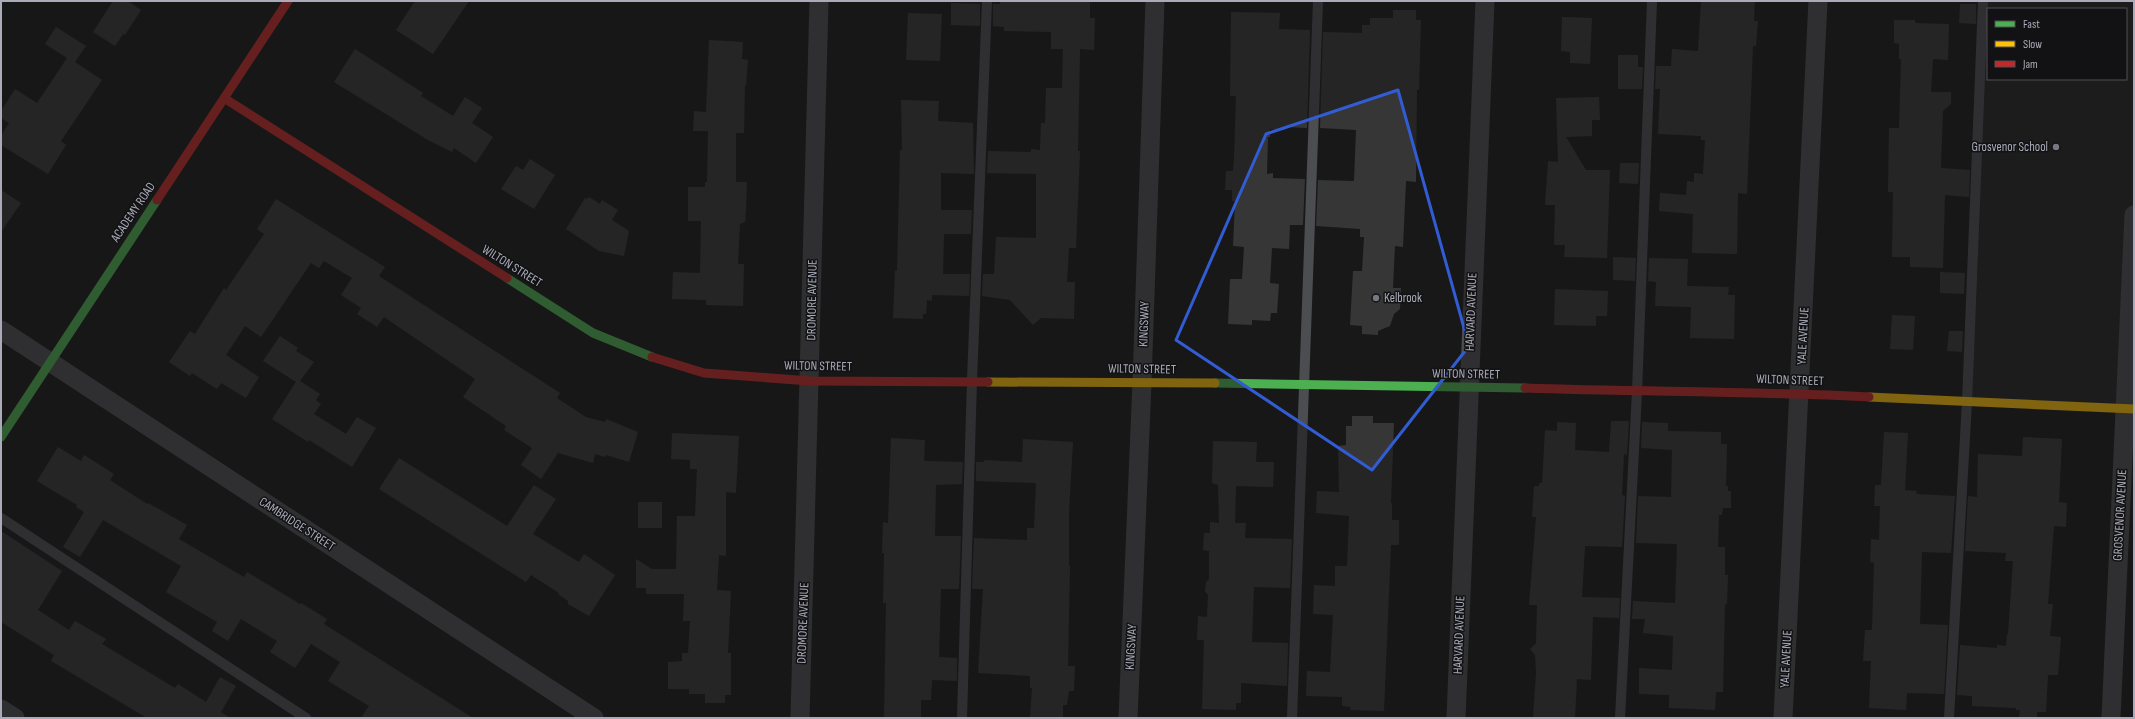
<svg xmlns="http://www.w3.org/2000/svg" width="2135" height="719" viewBox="0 0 2135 719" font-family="'Sofia Sans Condensed',sans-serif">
<rect width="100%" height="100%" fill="#181818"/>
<path fill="#222224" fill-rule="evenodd" d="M 1983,1 L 2134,1 L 2134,215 L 2125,409 L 1968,402 ZM 1988,9 L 2126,9 L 2126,79 L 1988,79 Z"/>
<path fill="#363637" d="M 113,1 L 128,1 L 141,10 L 125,35 L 123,34 L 115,46 L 93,32 Z
M 415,1 L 469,1 L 433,54 L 396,30 Z
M 1000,1 L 1090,1 L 1090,18 L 1095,18 L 1094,50 L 1080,49 L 1078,151 L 1080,151 L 1076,248 L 1069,248 L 1067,282 L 1075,282 L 1074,319 L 1041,318 L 1033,325 L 1010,300 L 982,296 L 983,274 L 994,274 L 996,237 L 1036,238 L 1036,174 L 987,173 L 988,151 L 1031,152 L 1031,149 L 1040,150 L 1041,123 L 1045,123 L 1046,88 L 1062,88 L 1063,49 L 1051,49 L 1051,32 L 1004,31 L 1004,27 L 993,26 L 993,4 L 1000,4 Z
M 1701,1 L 1755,1 L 1754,21 L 1758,21 L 1756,46 L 1753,46 L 1747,194 L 1738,193 L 1737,254 L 1692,253 L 1693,214 L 1659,211 L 1660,193 L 1686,195 L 1687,181 L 1694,182 L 1694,173 L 1703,174 L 1705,140 L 1701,140 L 1701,136 L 1658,134 L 1660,89 L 1655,89 L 1656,66 L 1671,66 L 1672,49 L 1698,51 Z
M 951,3 L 980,4 L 980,26 L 951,25 Z
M 1960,4 L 1976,4 L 1976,24 L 1959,23 Z
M 1393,10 L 1416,10 L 1416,20 L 1421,20 L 1419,90 L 1417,90 L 1416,182 L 1406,181 L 1403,247 L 1395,246 L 1393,288 L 1401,288 L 1400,309 L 1394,314 L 1390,326 L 1378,331 L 1378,335 L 1362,334 L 1362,326 L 1350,325 L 1353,271 L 1362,271 L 1364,237 L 1360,237 L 1360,229 L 1316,226 L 1318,180 L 1354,181 L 1356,130 L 1320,128 L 1323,32 L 1362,33 L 1362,25 L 1370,25 L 1370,18 L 1393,18 Z
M 1231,12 L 1280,13 L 1279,29 L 1310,30 L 1307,128 L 1285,127 L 1285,130 L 1270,129 L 1270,137 L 1268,137 L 1267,174 L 1273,173 L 1273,178 L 1305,179 L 1303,225 L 1290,225 L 1289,249 L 1272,248 L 1270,283 L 1279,284 L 1277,313 L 1271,313 L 1270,321 L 1252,320 L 1252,325 L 1228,324 L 1230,279 L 1242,279 L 1244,247 L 1233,246 L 1235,201 L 1232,201 L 1232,190 L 1225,190 L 1226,171 L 1233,171 L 1234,158 L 1236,96 L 1230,96 Z
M 908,13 L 942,14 L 940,61 L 906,60 Z
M 1562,17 L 1592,18 L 1590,64 L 1570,63 L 1570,52 L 1561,51 Z
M 1894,20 L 1915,20 L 1915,23 L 1949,24 L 1948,60 L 1933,59 L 1931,92 L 1951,92 L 1951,104 L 1943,111 L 1941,168 L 1970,170 L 1969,197 L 1945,195 L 1943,268 L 1910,267 L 1910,257 L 1892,257 L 1893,192 L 1888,192 L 1889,128 L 1899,128 L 1901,59 L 1899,59 L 1899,44 L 1894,43 Z
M 56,27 L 86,46 L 75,62 L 102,80 L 61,141 L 66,145 L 48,174 L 1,145 L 1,136 L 9,123 L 1,118 L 1,111 L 15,89 L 37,103 L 67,58 L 45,44 Z
M 709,40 L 743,42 L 742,59 L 748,60 L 746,85 L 745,85 L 744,133 L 736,133 L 736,182 L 747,182 L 746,211 L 745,222 L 740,224 L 738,264 L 744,264 L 743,306 L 706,305 L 706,300 L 672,299 L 673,272 L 700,273 L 701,221 L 688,221 L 688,187 L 705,187 L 705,182 L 707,182 L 708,131 L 693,131 L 694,111 L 706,112 Z
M 355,49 L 423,93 L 421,96 L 453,116 L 465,97 L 482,108 L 472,123 L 493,137 L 476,163 L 454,148 L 452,152 L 428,140 L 334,82 Z
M 1618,55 L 1638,55 L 1638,67 L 1643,67 L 1642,89 L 1618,89 Z
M 1599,97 L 1600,120 L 1592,120 L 1592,136 L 1566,137 L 1586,170 L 1610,170 L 1607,258 L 1564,257 L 1565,245 L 1554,245 L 1555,205 L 1545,205 L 1548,161 L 1558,162 L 1556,98 Z
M 901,100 L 939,101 L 938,121 L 973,123 L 974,174 L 941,173 L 941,210 L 972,210 L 971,234 L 944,234 L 943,274 L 970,274 L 969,296 L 932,295 L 932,301 L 927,300 L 926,314 L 923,314 L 923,319 L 893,318 L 895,270 L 897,271 L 900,150 L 902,150 Z
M 530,159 L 555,175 L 534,209 L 501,189 L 516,166 L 523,170 Z
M 1620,163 L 1639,163 L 1638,184 L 1619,183 Z
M 1,190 L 21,203 L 1,232 Z
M 589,197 L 600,204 L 602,200 L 618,210 L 612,220 L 629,231 L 624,256 L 599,251 L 566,229 L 585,198 L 587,199 Z
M 276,199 L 385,267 L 379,276 L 560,393 L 557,398 L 586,417 L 605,422 L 606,419 L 638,432 L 629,462 L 606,455 L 605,457 L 595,454 L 593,463 L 558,453 L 541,479 L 521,465 L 532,448 L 504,430 L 506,426 L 463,397 L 475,379 L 384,317 L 377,327 L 357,314 L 361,308 L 341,295 L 352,278 L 324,261 L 319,268 L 311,263 L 261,337 L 245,326 L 226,355 L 259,377 L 246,398 L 221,383 L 217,389 L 192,373 L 190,376 L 169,362 L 190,331 L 195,334 L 224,288 L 226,290 L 264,234 L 257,229 Z
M 1613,257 L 1636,258 L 1635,281 L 1613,280 Z
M 1649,258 L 1688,259 L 1687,286 L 1729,287 L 1728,295 L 1735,295 L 1734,339 L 1690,338 L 1691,307 L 1655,306 L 1656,282 L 1648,281 Z
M 1940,272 L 1965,273 L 1964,294 L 1940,293 Z
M 1555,289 L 1608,291 L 1607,316 L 1596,316 L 1596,326 L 1554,325 Z
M 1892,315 L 1915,316 L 1913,350 L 1890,349 Z
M 1949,331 L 1963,331 L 1962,352 L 1947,351 Z
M 280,336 L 298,348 L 296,351 L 314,362 L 300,381 L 320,394 L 316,400 L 321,404 L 314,414 L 346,434 L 357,417 L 376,428 L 352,467 L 309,440 L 308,442 L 272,419 L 296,382 L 263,361 Z
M 1352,416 L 1373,416 L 1373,423 L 1394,423 L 1391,503 L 1392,503 L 1392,520 L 1399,520 L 1399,545 L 1391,545 L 1384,711 L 1350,710 L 1351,707 L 1342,706 L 1342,697 L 1306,696 L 1307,671 L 1330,672 L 1333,615 L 1313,614 L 1314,585 L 1335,586 L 1335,566 L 1347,566 L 1349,516 L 1316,513 L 1317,491 L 1339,492 L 1338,446 L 1346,445 L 1346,426 L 1352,426 Z
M 1611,421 L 1629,421 L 1627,455 L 1624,454 L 1622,495 L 1625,496 L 1622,547 L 1585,546 L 1582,597 L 1620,598 L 1619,618 L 1593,617 L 1591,680 L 1577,679 L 1575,718 L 1533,718 L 1536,673 L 1535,655 L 1530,649 L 1536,643 L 1537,605 L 1529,605 L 1536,517 L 1532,517 L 1534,486 L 1539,486 L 1539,483 L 1542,483 L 1545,430 L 1557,431 L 1557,422 L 1576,423 L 1575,450 L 1609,452 Z
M 1642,422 L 1668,423 L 1668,431 L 1721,432 L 1721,444 L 1727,444 L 1726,486 L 1728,486 L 1728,491 L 1731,491 L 1731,508 L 1723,508 L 1722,515 L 1719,515 L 1718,547 L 1725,547 L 1725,575 L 1728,575 L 1727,604 L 1725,604 L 1723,692 L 1716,692 L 1715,710 L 1669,708 L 1669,695 L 1639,694 L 1639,668 L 1672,670 L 1673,636 L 1643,633 L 1645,619 L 1632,619 L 1633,601 L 1675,603 L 1677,544 L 1636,543 L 1638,496 L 1671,497 L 1672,450 L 1641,448 Z
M 1884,432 L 1908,433 L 1905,490 L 1917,491 L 1916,494 L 1955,496 L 1951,553 L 1922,552 L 1920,624 L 1948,625 L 1944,694 L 1907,693 L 1906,710 L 1869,708 L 1871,661 L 1863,661 L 1865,630 L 1872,630 L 1874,563 L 1870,562 L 1871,539 L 1879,540 L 1880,506 L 1874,506 L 1875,485 L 1881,485 Z
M 672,433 L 739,436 L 736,493 L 726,492 L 726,556 L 719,555 L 717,590 L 731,591 L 728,653 L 731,653 L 731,695 L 725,695 L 725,703 L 705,703 L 705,694 L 689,694 L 689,689 L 668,689 L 668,662 L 682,661 L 682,653 L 688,653 L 690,621 L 683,621 L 684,594 L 646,594 L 646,588 L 636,588 L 636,559 L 652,569 L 676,569 L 677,516 L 695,516 L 697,469 L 690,469 L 690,460 L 671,459 Z
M 2023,437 L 2062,439 L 2059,502 L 2067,503 L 2066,527 L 2054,526 L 2048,604 L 2053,604 L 2050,636 L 2061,637 L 2058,675 L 2048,675 L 2046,712 L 2037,712 L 2037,718 L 2019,718 L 2020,710 L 2016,710 L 2016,708 L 1972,706 L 1972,696 L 1957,695 L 1960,645 L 1997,648 L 1997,645 L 2006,646 L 2007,634 L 2008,634 L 2013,561 L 2005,561 L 2006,553 L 1965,551 L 1968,496 L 1977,497 L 1978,454 L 2022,456 Z
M 891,438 L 925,440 L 924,461 L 963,462 L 962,484 L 936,485 L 935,536 L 961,536 L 959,589 L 941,589 L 939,657 L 957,658 L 957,681 L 932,680 L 931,700 L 921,700 L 921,718 L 884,718 L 886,603 L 883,603 L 884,553 L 882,553 L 883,522 L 888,523 Z
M 1023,439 L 1073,442 L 1069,512 L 1069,566 L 1070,566 L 1068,666 L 1075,666 L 1074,691 L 1069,691 L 1067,705 L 1063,705 L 1063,718 L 1030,718 L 1032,688 L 1030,688 L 1030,676 L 978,673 L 983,589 L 972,589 L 974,538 L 1027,540 L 1027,528 L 1034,528 L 1036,483 L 976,481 L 976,462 L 984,462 L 984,460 L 1022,462 Z
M 1213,441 L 1257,442 L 1256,462 L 1274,462 L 1273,487 L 1236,486 L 1235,523 L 1246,523 L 1245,538 L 1292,539 L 1290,588 L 1254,587 L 1252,642 L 1288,643 L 1287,686 L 1241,683 L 1241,703 L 1236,703 L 1236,710 L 1202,709 L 1204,640 L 1197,640 L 1198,616 L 1207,617 L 1208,595 L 1205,591 L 1206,582 L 1209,579 L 1209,551 L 1203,550 L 1204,533 L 1210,533 L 1210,522 L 1219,523 L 1218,485 L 1212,483 Z
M 58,447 L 81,461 L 84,455 L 114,474 L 110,480 L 147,504 L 148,503 L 187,525 L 179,539 L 244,577 L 247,572 L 300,604 L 301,603 L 327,619 L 324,624 L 473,718 L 361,718 L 369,706 L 328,681 L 340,662 L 311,644 L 295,668 L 270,652 L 277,641 L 241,619 L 228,641 L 212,631 L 217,622 L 166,592 L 181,566 L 103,520 L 80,557 L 63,547 L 84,512 L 76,507 L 77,505 L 37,481 Z
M 399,458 L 507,526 L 534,485 L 556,499 L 533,534 L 579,562 L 584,554 L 615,575 L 589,616 L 568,604 L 568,601 L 558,594 L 559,593 L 531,575 L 526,582 L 379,489 Z
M 638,502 L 662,502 L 662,528 L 638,528 Z
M 1,531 L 62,571 L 38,610 L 69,630 L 75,621 L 106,639 L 102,644 L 175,688 L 178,684 L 206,702 L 220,677 L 236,686 L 221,712 L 230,718 L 147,718 L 51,661 L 54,655 L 1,622 Z"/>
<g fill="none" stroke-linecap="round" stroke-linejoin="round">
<path stroke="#4c4d51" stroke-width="10" d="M 1,518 L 306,718
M 962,718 L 972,380 L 987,1
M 1292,718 L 1318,1
M 1620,718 L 1637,392 L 1652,1
M 1949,718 L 1967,402 L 1983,1"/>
<path stroke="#4c4d51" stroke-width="19" d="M 1,330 L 594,718
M 1,709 L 15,718
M 800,718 L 819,1
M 1128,718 L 1142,382 L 1155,1
M 1456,718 L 1485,1
M 1783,718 L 1818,1
M 2111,718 L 2134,215"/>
<path stroke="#4caf50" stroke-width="9" d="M 507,278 L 593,333 L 652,357
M 1215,383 L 1525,388
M 1,437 L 157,200"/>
<path stroke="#ffc107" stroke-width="9" d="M 988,382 L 1215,383
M 1869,397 L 2134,409"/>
<path stroke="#c62828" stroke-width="9" d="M 224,98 L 507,278
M 157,200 L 288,1
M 652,357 L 704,373 L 810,381 L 988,382
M 1525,388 C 1640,392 1755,391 1869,397"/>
</g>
<path d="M0 0H2135V719H0ZM 1398,90 L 1469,346 L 1372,470 L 1176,340 L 1266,134 Z" fill="#181818" fill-opacity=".55" fill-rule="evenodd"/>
<path fill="none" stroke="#325cd3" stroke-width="3" stroke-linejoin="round" d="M 1398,90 L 1469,346 L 1372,470 L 1176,340 L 1266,134 Z"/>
<g fill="#767880" stroke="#121214" stroke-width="1.5">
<circle cx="2056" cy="147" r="4"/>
<circle cx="1376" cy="298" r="4"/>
</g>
<g text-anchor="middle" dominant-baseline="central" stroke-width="3" stroke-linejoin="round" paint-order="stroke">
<g font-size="13" fill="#a9abb8" stroke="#121214" text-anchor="end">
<text x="2048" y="147">Grosvenor School</text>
<text x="1384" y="298" text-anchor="start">Kelbrook</text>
</g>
<g font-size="13" fill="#a9abb8" stroke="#121214">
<text transform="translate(133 212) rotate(-56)">ACADEMY ROAD</text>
<text transform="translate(512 266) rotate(32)">WILTON STREET</text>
<text transform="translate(812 300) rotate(-89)">DROMORE AVENUE</text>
<text transform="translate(1471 312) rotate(-88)">HARVARD AVENUE</text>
<text transform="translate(1144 324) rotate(-88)">KINGSWAY</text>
<text transform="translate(1803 336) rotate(-87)">YALE AVENUE</text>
<text transform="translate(818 366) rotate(1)">WILTON STREET</text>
<text transform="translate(1142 369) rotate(1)">WILTON STREET</text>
<text transform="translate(1466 374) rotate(1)">WILTON STREET</text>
<text transform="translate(1790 380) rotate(2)">WILTON STREET</text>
<text transform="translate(2120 515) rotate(-87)">GROSVENOR AVENUE</text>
<text transform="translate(297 524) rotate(33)">CAMBRIDGE STREET</text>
<text transform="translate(803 623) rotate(-88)">DROMORE AVENUE</text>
<text transform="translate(1459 635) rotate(-88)">HARVARD AVENUE</text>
<text transform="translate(1131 647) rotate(-87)">KINGSWAY</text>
<text transform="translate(1786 659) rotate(-87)">YALE AVENUE</text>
</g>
</g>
<rect width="2135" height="719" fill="none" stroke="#a9abb8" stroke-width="4"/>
<rect x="1987" y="8" width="140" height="72" fill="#121214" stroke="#4e4f56"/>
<rect x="1995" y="21" width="20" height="6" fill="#4caf50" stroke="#4e4f56"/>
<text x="2023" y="28" font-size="12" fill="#a9abb8">Fast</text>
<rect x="1995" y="41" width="20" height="6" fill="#ffc107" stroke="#4e4f56"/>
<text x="2023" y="48" font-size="12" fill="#a9abb8">Slow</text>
<rect x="1995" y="61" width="20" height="6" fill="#c62828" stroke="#4e4f56"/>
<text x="2023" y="68" font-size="12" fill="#a9abb8">Jam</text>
</svg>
